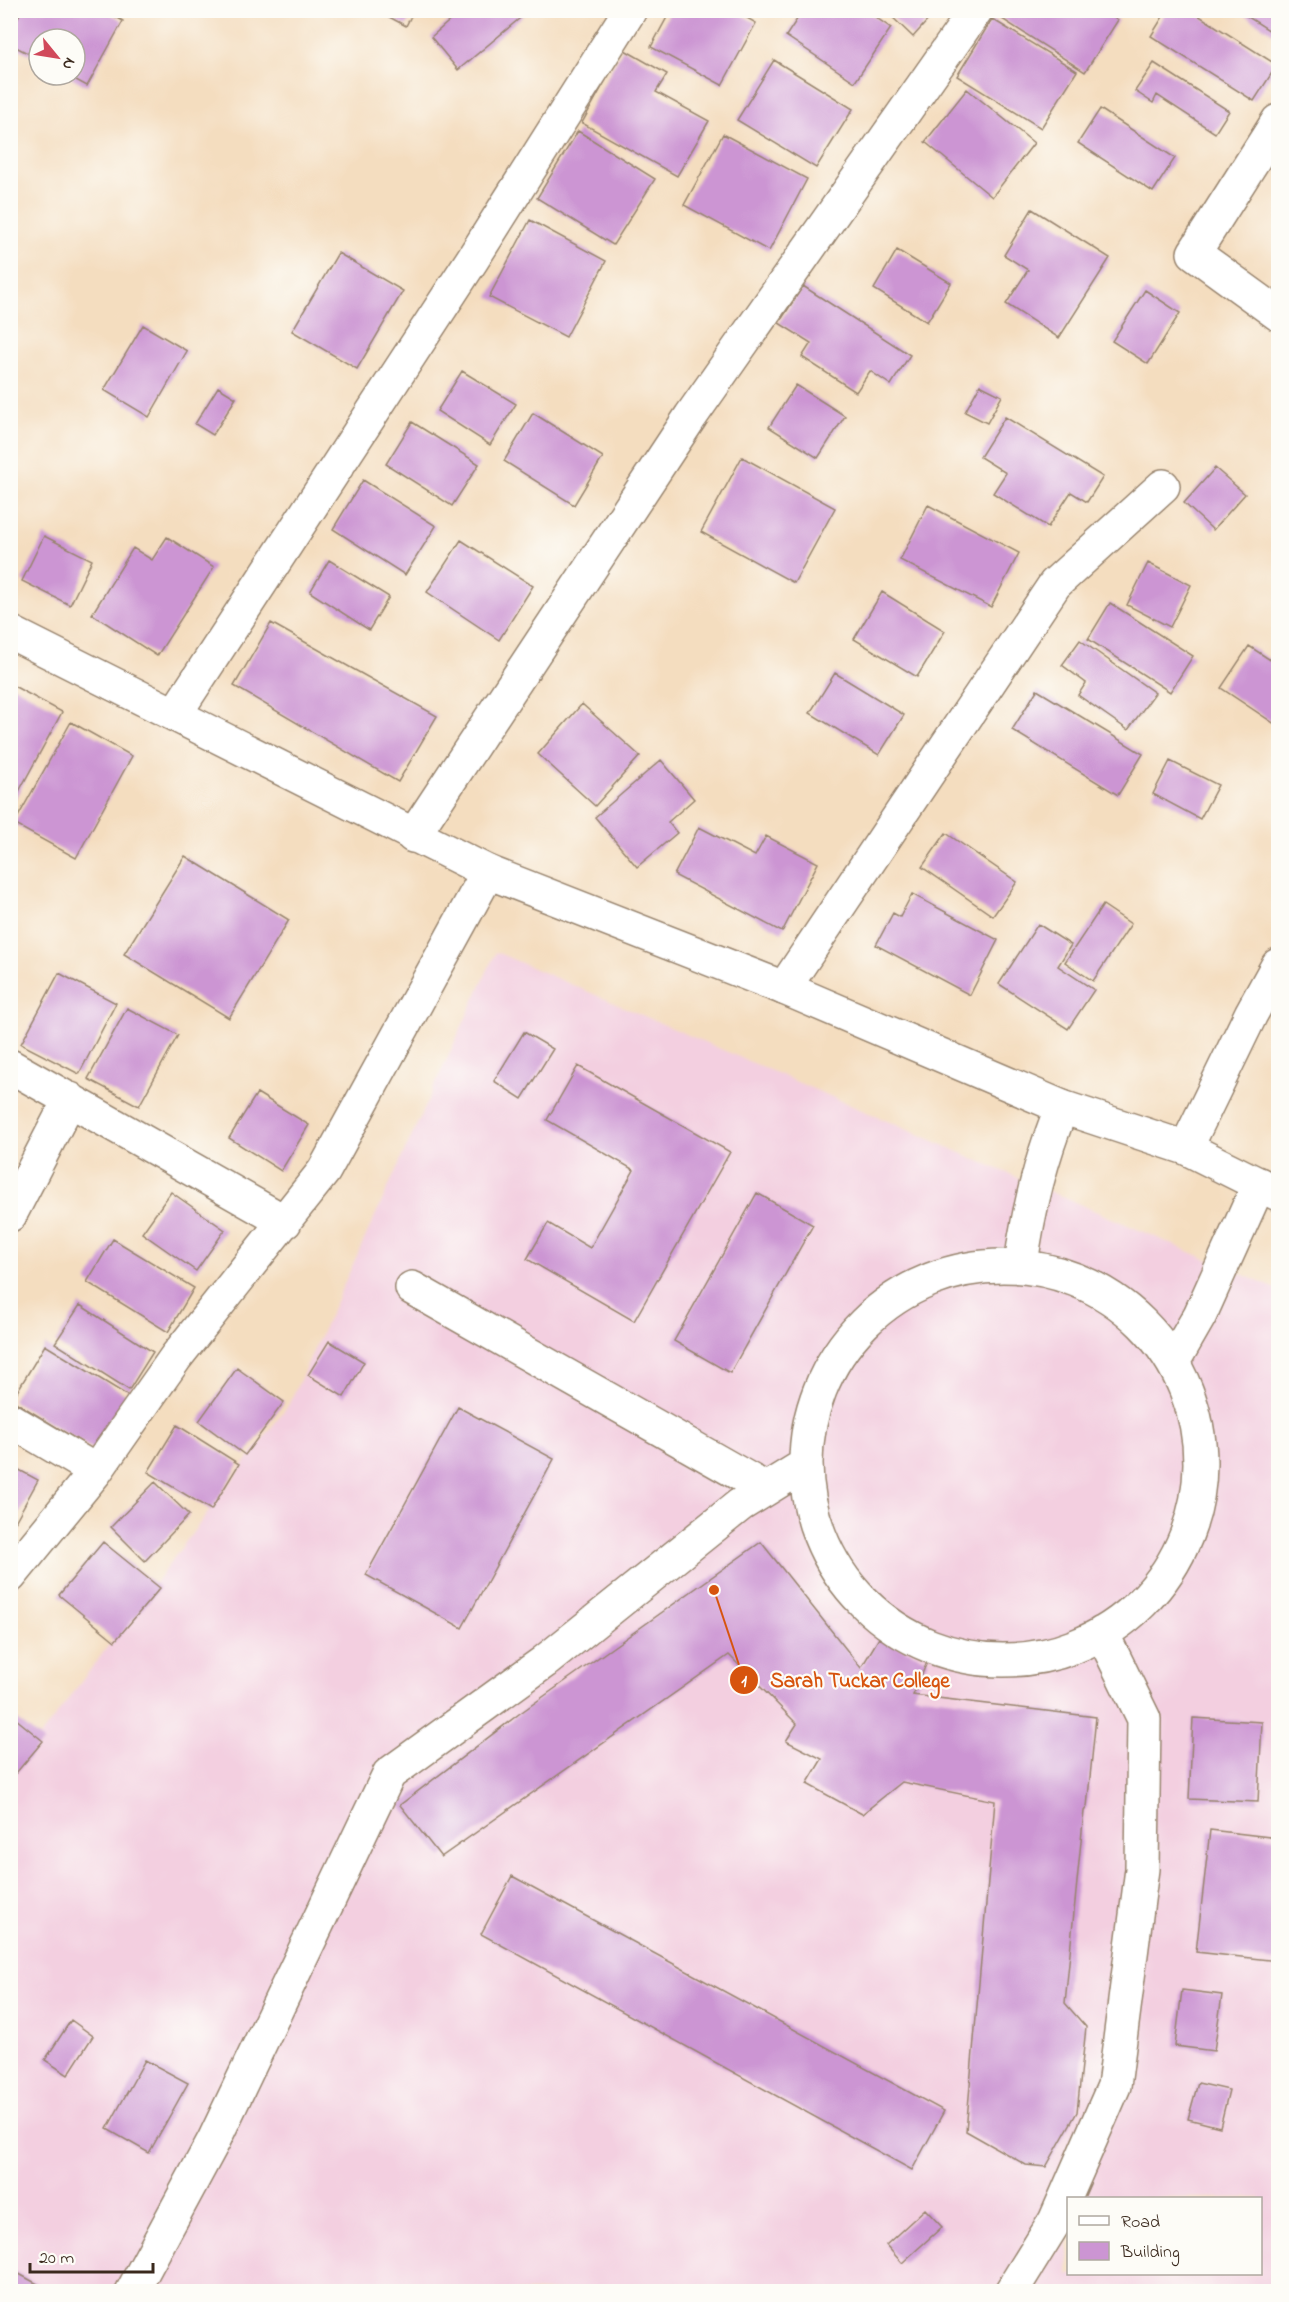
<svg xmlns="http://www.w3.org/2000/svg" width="1289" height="2302" viewBox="0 0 1289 2302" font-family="'Indie Flower',sans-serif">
<rect width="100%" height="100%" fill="#fdfcf7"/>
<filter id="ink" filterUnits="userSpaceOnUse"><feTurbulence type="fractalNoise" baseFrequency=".0167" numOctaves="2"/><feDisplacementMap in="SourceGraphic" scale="12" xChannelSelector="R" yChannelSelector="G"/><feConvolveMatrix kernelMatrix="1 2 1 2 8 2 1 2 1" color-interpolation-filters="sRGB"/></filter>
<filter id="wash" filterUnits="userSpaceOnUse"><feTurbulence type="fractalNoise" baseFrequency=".008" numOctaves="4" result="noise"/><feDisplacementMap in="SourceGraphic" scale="24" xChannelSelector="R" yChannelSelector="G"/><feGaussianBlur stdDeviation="1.35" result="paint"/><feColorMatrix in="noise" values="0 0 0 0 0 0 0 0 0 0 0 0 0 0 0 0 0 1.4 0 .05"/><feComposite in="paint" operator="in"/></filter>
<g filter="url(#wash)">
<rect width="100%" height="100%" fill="#f4ddbf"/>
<path fill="#f3cfe0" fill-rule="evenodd" d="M 496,952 L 1278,1290 L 1278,2291 L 11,2291 L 10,1777 L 289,1404 ZM 1068,2198 L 1260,2198 L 1260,2274 L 1068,2274 Z"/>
<g id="blocks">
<path fill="#cc95d3" d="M 22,10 L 104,10 L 123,21 L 87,86 L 67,75 L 75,75 L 75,39 L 39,39 L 39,59 L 10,44 L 10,32 Z
M 376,10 L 414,10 L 406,26 Z
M 462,10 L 522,10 L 525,14 L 458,70 L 431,37 Z
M 671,10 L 733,10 L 756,23 L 722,85 L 651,47 Z
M 803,10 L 865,10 L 891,28 L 855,82 L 786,36 Z
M 885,10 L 937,10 L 913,37 Z
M 999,10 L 1103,10 L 1118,20 L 1085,72 L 996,15 Z
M 1167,10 L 1190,10 L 1277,65 L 1254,101 L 1151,36 Z
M 1237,10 L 1278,10 L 1278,36 Z
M 992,19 L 1077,71 L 1041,128 L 957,76 Z
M 623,49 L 667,74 L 656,92 L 709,121 L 677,176 L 582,123 Z
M 774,60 L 853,109 L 816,168 L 737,120 Z
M 1154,63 L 1229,111 L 1215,133 L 1157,95 L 1153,103 L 1135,91 Z
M 967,89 L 1034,143 L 992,197 L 925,142 Z
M 1100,109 L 1175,158 L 1153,192 L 1078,143 Z
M 578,131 L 655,179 L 613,245 L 537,198 Z
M 723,134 L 807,179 L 769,251 L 684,205 Z
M 1032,209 L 1110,258 L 1059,338 L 1006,304 L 1028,270 L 1004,255 Z
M 530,220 L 606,261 L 566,337 L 489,297 Z
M 897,250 L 951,283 L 927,322 L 874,289 Z
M 338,253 L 403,291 L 357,369 L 292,331 Z
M 803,286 L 910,355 L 891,385 L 870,371 L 856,392 L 802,357 L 811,343 L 779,323 Z
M 1145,290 L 1180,313 L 1148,364 L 1112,341 Z
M 143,325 L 187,351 L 149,417 L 104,390 Z
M 462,371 L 516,404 L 490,445 L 437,411 Z
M 796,385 L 845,416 L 818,458 L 769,427 Z
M 980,385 L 1002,396 L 987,423 L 965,412 Z
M 218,387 L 236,398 L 213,435 L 195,424 Z
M 533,413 L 603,457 L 574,505 L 504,461 Z
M 1005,417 L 1103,477 L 1087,502 L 1071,492 L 1048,527 L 993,493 L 1006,473 L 980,457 Z
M 412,422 L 479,464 L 452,506 L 386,464 Z
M 742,457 L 835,508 L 794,583 L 701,532 Z
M 1215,468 L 1245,494 L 1213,530 L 1184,503 Z
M 363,480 L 436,526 L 405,575 L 333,529 Z
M 928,505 L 1019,553 L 991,607 L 900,560 Z
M 44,536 L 92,560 L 70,605 L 22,581 Z
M 167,537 L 214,567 L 157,656 L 92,614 L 133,548 L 152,560 Z
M 461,540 L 533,586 L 499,640 L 427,592 Z
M 329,560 L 389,597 L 369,630 L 310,592 Z
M 1148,563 L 1191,585 L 1170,627 L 1127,605 Z
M 882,592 L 945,631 L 917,677 L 854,639 Z
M 1110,603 L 1193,656 L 1170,692 L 1088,639 Z
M 271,623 L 437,716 L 398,782 L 234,686 Z
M 1080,640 L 1155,693 L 1128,730 L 1078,695 L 1086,683 L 1062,665 Z
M 1249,646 L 1278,665 L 1278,726 L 1221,688 Z
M 835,673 L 904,715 L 879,755 L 810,713 Z
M 10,684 L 62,712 L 10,808 Z
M 1037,690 L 1143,754 L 1118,795 L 1012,730 Z
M 582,704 L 640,756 L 595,806 L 538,754 Z
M 71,722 L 132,756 L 76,858 L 14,824 Z
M 661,760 L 694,799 L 668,822 L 677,833 L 637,867 L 595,817 Z
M 1170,761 L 1218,785 L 1200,819 L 1153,794 Z
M 699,827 L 755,856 L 766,836 L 818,863 L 782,932 L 674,875 Z
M 946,833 L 1017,882 L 993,916 L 922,867 Z
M 185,856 L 289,920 L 229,1018 L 124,954 Z
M 912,894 L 998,940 L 970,995 L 876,945 L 893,913 L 900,917 Z
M 1103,905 L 1131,924 L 1093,981 L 1065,962 Z
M 1038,924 L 1071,945 L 1058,966 L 1094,990 L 1068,1029 L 999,984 Z
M 59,973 L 116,1003 L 79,1074 L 21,1044 Z
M 127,1008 L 178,1035 L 139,1106 L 88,1079 Z
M 524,1032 L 553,1049 L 522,1099 L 494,1081 Z
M 578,1066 L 730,1152 L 634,1321 L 527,1259 L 548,1223 L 590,1248 L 634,1170 L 547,1120 Z
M 257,1093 L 309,1125 L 281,1171 L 229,1138 Z
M 171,1192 L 225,1230 L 196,1271 L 142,1233 Z
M 757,1193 L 813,1225 L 730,1373 L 674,1341 Z
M 113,1239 L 194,1288 L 168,1332 L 87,1282 Z
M 80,1305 L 153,1352 L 129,1390 L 55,1343 Z
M 329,1341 L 364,1362 L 344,1397 L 308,1375 Z
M 45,1345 L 130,1397 L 97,1452 L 12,1400 Z
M 237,1368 L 284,1402 L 245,1455 L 199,1421 Z
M 458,1407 L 554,1459 L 462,1628 L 366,1575 Z
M 177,1425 L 239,1464 L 211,1510 L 148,1472 Z
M 10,1465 L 38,1480 L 10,1531 Z
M 155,1482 L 189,1515 L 145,1561 L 111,1527 Z
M 103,1542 L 160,1588 L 115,1641 L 59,1595 Z
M 761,1542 L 861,1668 L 879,1638 L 928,1660 L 913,1695 L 1096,1717 L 1087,1807 L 1084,1811 L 1065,2003 L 1086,2027 L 1077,2112 L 1046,2167 L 1026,2165 L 966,2131 L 995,1801 L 902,1782 L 862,1814 L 807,1784 L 822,1759 L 786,1741 L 797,1724 L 729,1655 L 441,1857 L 400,1805 L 519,1714 Z
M 10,1714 L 43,1741 L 16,1773 L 10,1768 Z
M 1193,1718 L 1262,1722 L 1258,1802 L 1189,1799 Z
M 1210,1830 L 1278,1838 L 1278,1961 L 1196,1952 Z
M 512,1876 L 944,2111 L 912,2170 L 481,1934 Z
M 1182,1990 L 1222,1995 L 1214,2051 L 1175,2046 Z
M 71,2020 L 93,2036 L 68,2075 L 45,2060 Z
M 145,2060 L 188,2083 L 149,2153 L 107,2129 Z
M 1198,2083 L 1229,2090 L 1220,2127 L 1188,2119 Z
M 925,2209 L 942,2227 L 902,2263 L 886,2245 Z
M 10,2269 L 52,2292 L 10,2292 Z"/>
</g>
</g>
<g filter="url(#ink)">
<use href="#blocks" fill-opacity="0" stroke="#98846e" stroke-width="1.5"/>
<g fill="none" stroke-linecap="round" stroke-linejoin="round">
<g stroke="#98846e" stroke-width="36">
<path id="street" d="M 1278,121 L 1194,253 L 1278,314
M 175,714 L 472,260 L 630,10
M 413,836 L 691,416 L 976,10
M 784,988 L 1055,584 L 1163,486
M 10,1066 L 285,1222
M 10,1215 L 70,1099
M 1021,1265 C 1028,1211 1041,1158 1062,1107
M806 1463a197 197 0 1 1 394 0a197 197 0 1 1-394 0Z
M 412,1288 L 766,1489
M 1173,1362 L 1200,1315 L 1259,1184
M 10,1420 L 96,1471
M 10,1576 L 96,1471 L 176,1357 L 324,1171 L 488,872
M 132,2292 L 214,2140 L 389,1774 L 544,1662 L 740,1505 L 805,1465
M 1011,2292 L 1055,2221 L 1114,2086 L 1142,1869 L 1144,1719 L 1102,1633"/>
</g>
<g stroke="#98846e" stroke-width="36">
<path id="secondary" d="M 10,632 L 488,872 L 784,988 L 1062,1107 L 1186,1148 L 1278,1194
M 1186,1148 L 1251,1014 L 1278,965"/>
</g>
<use href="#street" stroke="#fff" stroke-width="33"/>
<use href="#secondary" stroke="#fff" stroke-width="33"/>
</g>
</g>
<path fill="none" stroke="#d7540e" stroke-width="2" d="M714 1590L744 1680"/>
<g fill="#d7540e" stroke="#fdfcf7" stroke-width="2">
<circle cx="714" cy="1590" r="6"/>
<circle cx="744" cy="1680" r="15"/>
</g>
<g font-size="18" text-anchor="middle" font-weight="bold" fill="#fff">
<text x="744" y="1686">1</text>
</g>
<g font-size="21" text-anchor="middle" font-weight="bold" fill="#d7540e" stroke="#fdfcf7" stroke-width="4.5" stroke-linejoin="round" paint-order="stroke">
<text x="860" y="1687">Sarah Tuckar College</text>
</g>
<rect width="1289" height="2302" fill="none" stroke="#fdfcf7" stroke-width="36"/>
<rect x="1067" y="2197" width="195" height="78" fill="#fdfcf7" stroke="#afa8a0" stroke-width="1.5"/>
<rect x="1079" y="2216" width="30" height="9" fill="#ffffff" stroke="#afa8a0" stroke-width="1.5"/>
<text x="1121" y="2227" font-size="18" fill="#3b2a1e">Road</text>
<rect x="1079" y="2242" width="30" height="18" fill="#cc95d3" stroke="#afa8a0" stroke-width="1.5"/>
<text x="1121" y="2257" font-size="18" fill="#3b2a1e">Building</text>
<g transform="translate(57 57) rotate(120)"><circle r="28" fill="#fdfcf7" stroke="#afa8a0" stroke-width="1.5"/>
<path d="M0-4.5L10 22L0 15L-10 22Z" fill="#d1495b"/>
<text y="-9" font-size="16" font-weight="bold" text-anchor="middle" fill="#3b2a1e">N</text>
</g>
<path d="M30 2263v9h123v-9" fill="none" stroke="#3b2a1e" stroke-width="3"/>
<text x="39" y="2263" font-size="18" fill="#3b2a1e" stroke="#fdfcf7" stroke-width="4.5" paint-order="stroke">20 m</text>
</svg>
